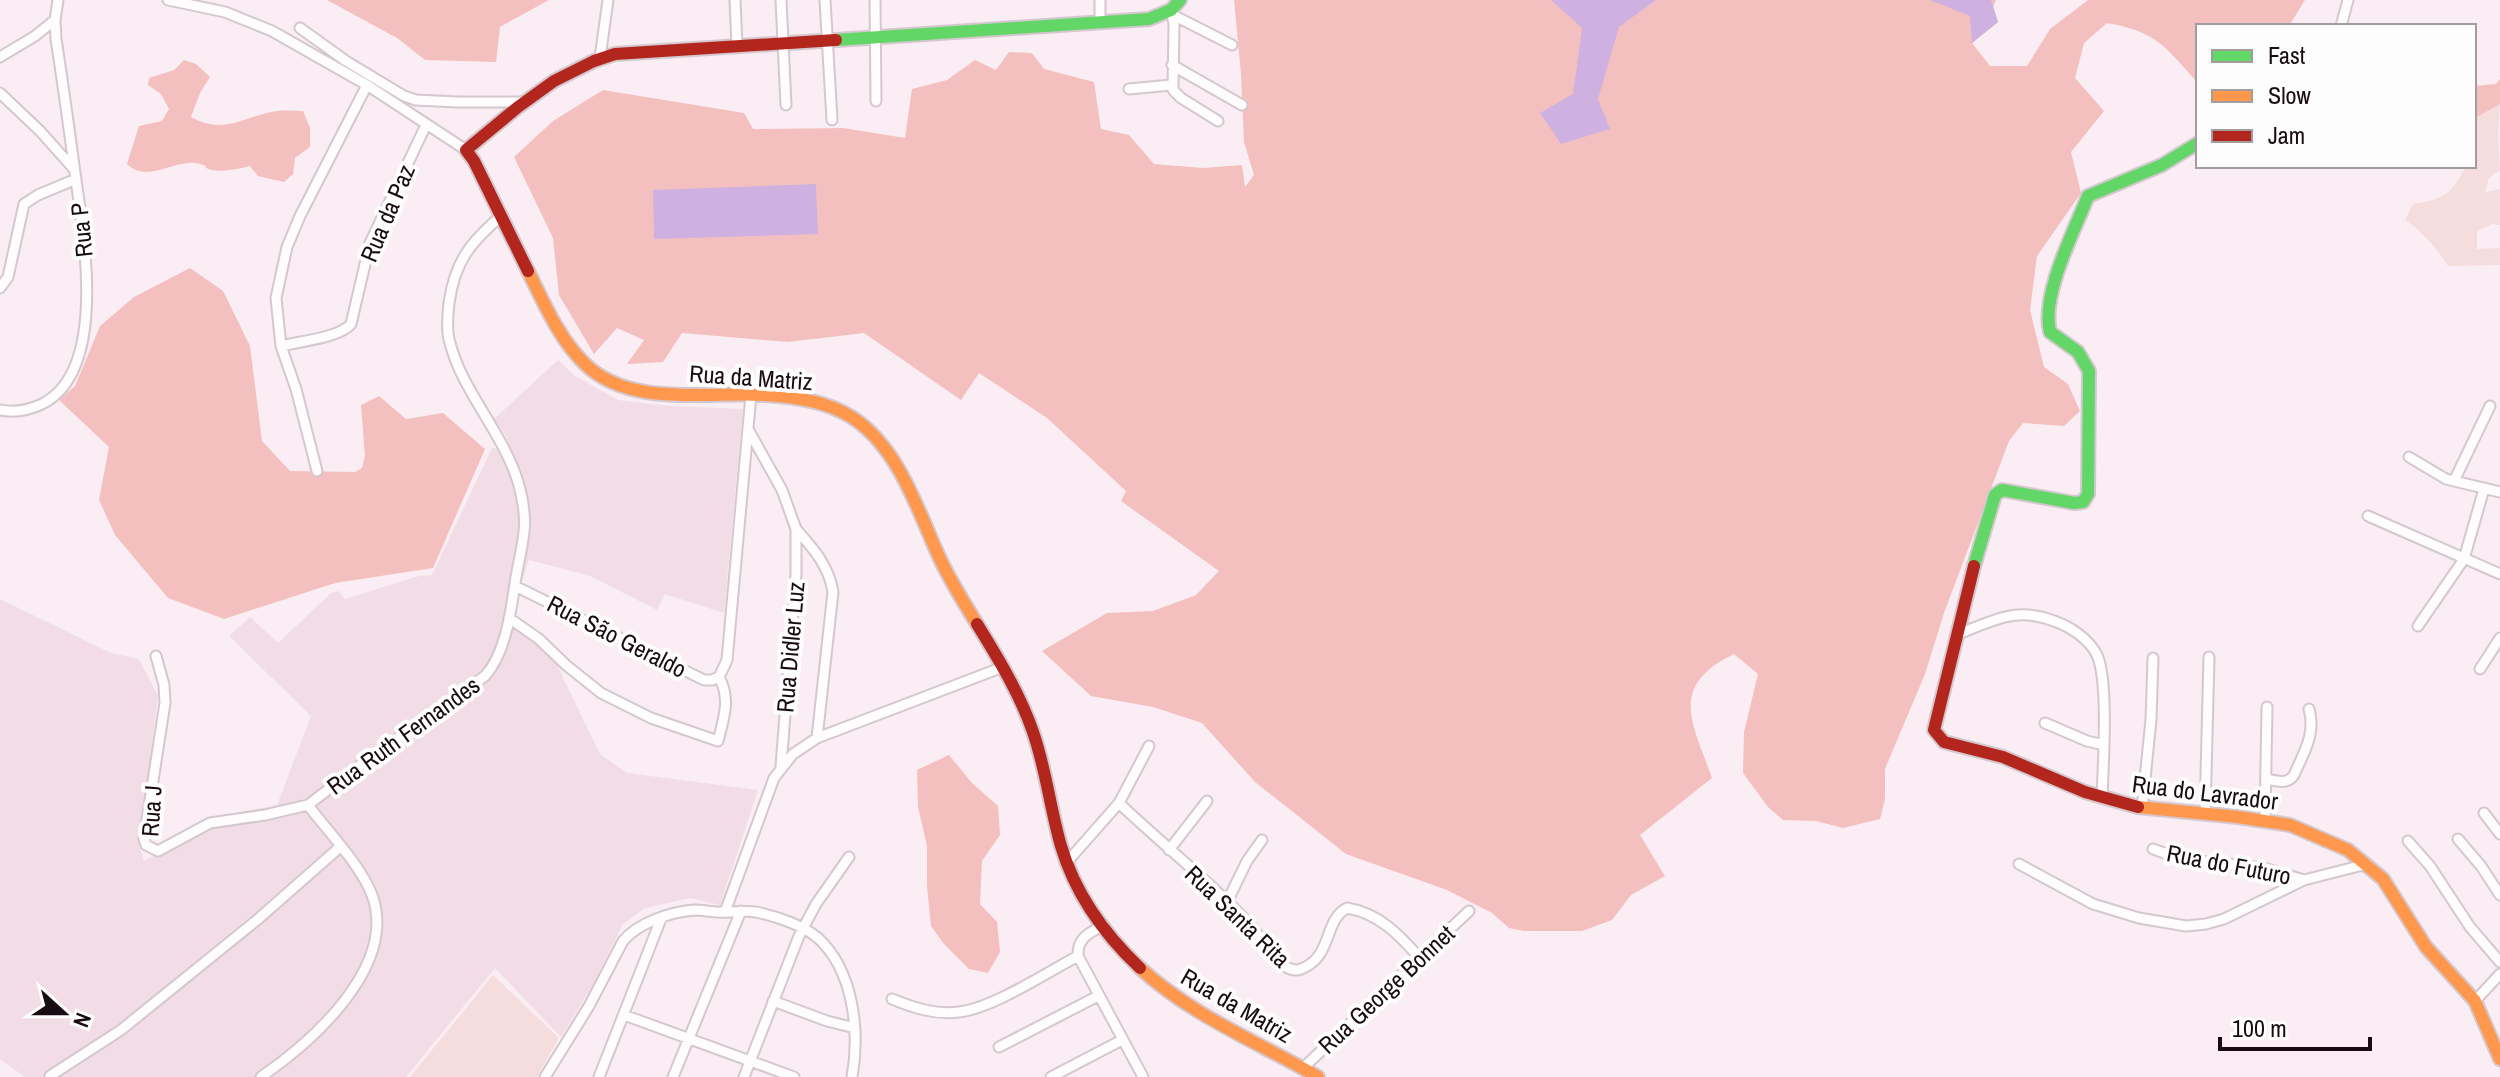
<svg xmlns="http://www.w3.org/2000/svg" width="2500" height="1077" viewBox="0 0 2500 1077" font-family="'Archivo Narrow',sans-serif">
<rect width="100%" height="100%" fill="#faedf3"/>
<path fill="#f2dde6" d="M 558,360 L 575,376 L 618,400 L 670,406 L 743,409 L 724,613 L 665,594 L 657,610 L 590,576 L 529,560 L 518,592 L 513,623 L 545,647 L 553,657 L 600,754 L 627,773 L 758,790 L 720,905 L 690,898 L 645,908 L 623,924 L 595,981 L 561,1037 L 495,968 L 406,1077 L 25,1077 L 0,1059 L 0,599 L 111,653 L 139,659 L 158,696 L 139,844 L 144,861 L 197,832 L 240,822 L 234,813 L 277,805 L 311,716 L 229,636 L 250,617 L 278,643 L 331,593 L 339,591 L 345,599 L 419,576 L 432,575 L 492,448 L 505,449 L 509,445 L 506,436 L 494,419 Z"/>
<path fill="#f6dddd" d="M 2500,104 L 2498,134 L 2500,170 L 2489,178 L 2485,192 L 2500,189 L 2500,225 L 2492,224 L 2477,231 L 2477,249 L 2500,248 L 2500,265 L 2448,266 C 2436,248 2423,232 2405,220 L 2413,204 C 2444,199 2452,194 2466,166 L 2474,166 L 2474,117 Z
M 493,975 L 559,1038 L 537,1077 L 410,1077 Z"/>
<path fill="#f4c0bf" d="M 327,0 L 549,0 L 500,27 L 496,62 L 425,60 L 397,38 Z
M 1234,0 L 1996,0 L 1993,7 L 1998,22 L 1972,43 L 1990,66 L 2027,66 L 2050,29 L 2088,0 L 2305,0 L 2289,26 L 2198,26 L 2198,83 C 2165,47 2158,32 2107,23 L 2084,43 L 2075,78 L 2104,111 L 2071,152 L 2081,193 L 2037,256 L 2030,310 L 2044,367 L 2068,384 L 2080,411 L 2064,426 L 2023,423 L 2009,441 L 1944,613 L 1925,674 L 1885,769 L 1885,799 L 1880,819 L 1843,828 L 1816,821 L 1783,820 L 1768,807 L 1743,773 L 1744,732 L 1758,674 L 1734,654 C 1668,686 1692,722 1712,778 L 1640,835 L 1665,876 L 1631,895 L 1612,920 L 1582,931 L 1524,931 L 1509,928 L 1492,913 L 1447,890 L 1346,854 L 1255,782 L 1202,723 L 1153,707 L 1091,696 L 1042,651 L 1107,613 L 1153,611 L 1196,595 L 1219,571 L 1121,501 L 1126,491 L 1047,418 L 979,373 L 961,400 L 864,333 L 788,342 L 682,333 L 663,362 L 627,364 L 644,340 L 617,328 L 594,354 L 559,295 L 553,238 L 514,157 L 553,121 L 603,90 L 744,113 L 753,129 L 843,128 L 905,138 L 912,89 L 947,80 L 975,60 L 996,70 L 1009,52 L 1032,53 L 1044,69 L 1094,82 L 1101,129 L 1129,135 L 1154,164 L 1203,168 L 1242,165 L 1245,187 L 1254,175 L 1244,142 L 1241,74 Z
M 184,60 L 196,64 L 210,77 L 200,93 L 191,117 C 226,136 243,116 277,111 C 286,110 295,111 303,111 L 310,128 L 310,147 L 295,158 L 293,174 L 284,182 L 258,176 L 250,166 C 239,169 223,172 212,170 C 200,167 212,167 200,164 C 175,157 149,185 127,164 L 139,126 L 162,121 L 169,109 L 161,94 L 148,85 L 149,78 L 174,70 Z
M 2500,79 L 2500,104 L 2475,118 L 2474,86 L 2496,84 Z
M 190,268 L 223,291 L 250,346 L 262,441 L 290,471 L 355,472 L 362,468 L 365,456 L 361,405 L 379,396 L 406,419 L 443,413 L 485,449 L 433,568 L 335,583 L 224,619 L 168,598 L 115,535 L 99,500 L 109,447 L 59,400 L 75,386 L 100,326 L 134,297 Z
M 949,755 L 972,783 L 998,806 L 1000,835 L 982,861 L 980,904 L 997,922 L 1000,952 L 988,973 L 969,969 L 944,944 L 931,926 L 927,886 L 927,846 L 918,807 L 917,770 Z"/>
<path fill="#cfb1e1" d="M 1551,0 L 1656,0 L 1619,27 L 1598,99 L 1610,129 L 1561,144 L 1540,113 L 1573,94 L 1582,28 Z
M 1930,0 L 1991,0 L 1998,22 L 1972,43 L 1970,16 Z
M 816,184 L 818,234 L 654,239 L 653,190 Z"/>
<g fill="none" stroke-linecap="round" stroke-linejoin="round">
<g stroke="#d4c8ce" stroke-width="13">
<path id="street" d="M 168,0 L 225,12 L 272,31 L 367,85 L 466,150
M 735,0 L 737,46
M 781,0 L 786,105
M 825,0 L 832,120
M 875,0 L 876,101
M 1100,0 L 1100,23
M 1171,10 L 1174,24 L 1173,90 L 1181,98 L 1218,121
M 1173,15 L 1232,45
M 2341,26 L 2348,0
M 300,28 L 346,61 L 404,96 L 416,100 L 457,102 L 523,102
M 0,57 L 35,36 L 55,20
M 600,58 L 608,0
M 1172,65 L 1242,105
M 1129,89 L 1171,85
M 0,93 L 40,131 L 73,168
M 0,288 L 8,277 L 24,204 L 38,195 L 76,179
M 281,346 C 300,341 339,338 351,324 L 370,243 L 426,125
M 0,410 C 14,413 29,410 42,404 C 109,371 83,232 75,173 C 69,128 63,84 56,39 L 55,20 L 58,0
M 749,431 L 782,490 L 796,529 L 796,574 L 781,766
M 2409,457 L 2446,479 L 2500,492
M 317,471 L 296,389 L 281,346 L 276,298 L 287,247 L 300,216 L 367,85
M 2454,481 L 2490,406
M 2368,516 L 2500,574
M 796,529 C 813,548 829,566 833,592 L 817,738
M 515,586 L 704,680 L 712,680 L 719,677
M 509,618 L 539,639 L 566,665 L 601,693 L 651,718 L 718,741 C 724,717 731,699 719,677
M 2418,626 L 2464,559 L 2484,489
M 1958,634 C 1974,628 1989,621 2005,617 C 2022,613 2039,615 2054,621 C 2071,627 2089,639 2097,655 C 2109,682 2103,766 2102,798
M 156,656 L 164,685 L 165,703 L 144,839 L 146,845 L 158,851 L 210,823 L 265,815 L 308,805
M 2480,669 L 2500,638
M 719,677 L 727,660 L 751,395
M 2045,723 L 2087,741 L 2104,745
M 2266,779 C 2277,781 2287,785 2294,775 C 2304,752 2316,734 2309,709
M 1119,803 C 1163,845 1212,883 1253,928 C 1264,941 1281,976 1301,969 C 1333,957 1323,921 1347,908 C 1379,913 1399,935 1419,957
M 2142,808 L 2151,720 L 2153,658
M 2484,813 L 2500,834
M 2205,814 L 2209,657
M 2265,820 L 2267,707
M 2458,839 L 2481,866 L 2500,895
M 2408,841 L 2430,866 L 2470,927 L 2500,962
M 2153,849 L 2181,859 L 2264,868 L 2304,880
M 1169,850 L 1207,801
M 1067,862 L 1119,803 L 1149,746
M 2019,864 L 2093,904 L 2139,918 L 2186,926 L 2206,924 L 2224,919 L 2304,880 L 2367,864
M 1227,902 L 1247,861 L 1262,840
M 725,912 L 774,778 L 793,754 L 817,738 L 1003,667
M 1104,925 C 1089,933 1077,938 1078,956 L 1143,1077
M 892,999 C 914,1008 935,1015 959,1012 C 993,1008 1046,973 1078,956
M 773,1001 L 827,1021 L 855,1028
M 2475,1001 L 2500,974
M 624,1015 L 794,1077
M 999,1047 L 1098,996
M 1303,1068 L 1469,911
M 52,1077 L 50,1076 L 121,1030 L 257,920 L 340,847
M 261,1077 C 313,1041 398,966 372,895 C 360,864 328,832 308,805 L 367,760 L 485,676 C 504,655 510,618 514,590 C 520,545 532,530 518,482 C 503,432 460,389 449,339 C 446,327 448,314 449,303 C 455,261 470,243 501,216
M 545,1077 L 589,1006 L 623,941 C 638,923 670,912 694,910 C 703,910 710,912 719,912 C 731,913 744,910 756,912 C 775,916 803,925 818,938 C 854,971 860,1032 852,1077
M 599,1077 L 661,919
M 673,1077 L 741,911
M 744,1077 L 799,936 L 816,904 L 849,857
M 1051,1077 L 1122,1040"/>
</g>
<g stroke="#d4c8ce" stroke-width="16">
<path id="fast" d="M 836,40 L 1149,19 L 1171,10 L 1180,0
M 1974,566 L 1995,495 L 2002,490 L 2074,503 L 2083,502 L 2088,494 L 2089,371 L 2078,352 L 2050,332 C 2041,294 2074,232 2088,196 L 2162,165 L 2198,143"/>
</g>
<g stroke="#d4c8ce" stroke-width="16">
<path id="slow" d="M 528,271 C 544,303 559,339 585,364 C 630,408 708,391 765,395 C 795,397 827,401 853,418 C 900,449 918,512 941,561 C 951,582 964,603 977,624
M 2138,807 L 2238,817 L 2290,825 L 2348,850 L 2383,879 L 2426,947 L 2475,1001 L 2500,1059
M 1140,968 C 1192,1016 1258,1042 1318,1077"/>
</g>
<g stroke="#d4c8ce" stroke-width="16">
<path id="jam" d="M 528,271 L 474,161 L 466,150 L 518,107 L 554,81 L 594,61 L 615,54 L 836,40
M 1974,566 L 1934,730 L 1944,742 L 2003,757 L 2085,792 L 2138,807
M 977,624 C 998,658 1020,694 1033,732 C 1046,769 1050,808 1061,846 C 1075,893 1105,935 1140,968"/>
</g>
<use href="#street" stroke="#fefcfd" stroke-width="9"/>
<use href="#fast" stroke="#63d668" stroke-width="12"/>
<use href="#slow" stroke="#ff974d" stroke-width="12"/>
<use href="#jam" stroke="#b3261e" stroke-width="12"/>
</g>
<g text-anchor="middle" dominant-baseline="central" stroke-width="8" stroke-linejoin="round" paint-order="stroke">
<g font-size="24" fill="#180c12" stroke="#fdfdfd">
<text transform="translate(387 213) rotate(-67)">Rua da Paz</text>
<text transform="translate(81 230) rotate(-96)">Rua P</text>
<text transform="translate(751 377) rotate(4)">Rua da Matriz</text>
<text transform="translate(617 636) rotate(27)">Rua São Geraldo</text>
<text transform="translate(790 647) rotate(-85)">Rua Didler Luz</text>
<text transform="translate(403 735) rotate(-36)">Rua Ruth Fernandes</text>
<text transform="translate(2205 792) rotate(7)">Rua do Lavrador</text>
<text transform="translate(151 811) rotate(-86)">Rua J</text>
<text transform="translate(2229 864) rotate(11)">Rua do Futuro</text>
<text transform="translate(1238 916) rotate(44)">Rua Santa Rita</text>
<text transform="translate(1386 989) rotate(-43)">Rua George Bonnet</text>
<text transform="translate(1237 1005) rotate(30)">Rua da Matriz</text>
</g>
</g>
<rect x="2196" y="24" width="280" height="144" fill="#fdfdfd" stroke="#a19d9f" stroke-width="2"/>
<rect x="2212" y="50" width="40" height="12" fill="#63d668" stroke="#a19d9f" stroke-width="2"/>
<text x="2268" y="64" font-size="24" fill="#180c12">Fast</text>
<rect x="2212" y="90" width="40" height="12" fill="#ff974d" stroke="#a19d9f" stroke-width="2"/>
<text x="2268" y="104" font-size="24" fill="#180c12">Slow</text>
<rect x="2212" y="130" width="40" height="12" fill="#b3261e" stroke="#a19d9f" stroke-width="2"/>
<text x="2268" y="144" font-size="24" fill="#180c12">Jam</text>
<g transform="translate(64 1013) rotate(111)" stroke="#fdfdfd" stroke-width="6" paint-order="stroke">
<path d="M0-6L14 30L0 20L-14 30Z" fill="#180c12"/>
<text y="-12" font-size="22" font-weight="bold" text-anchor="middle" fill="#180c12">N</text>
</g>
<path d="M2220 1037v12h150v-12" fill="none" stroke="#180c12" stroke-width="4"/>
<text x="2232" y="1037" font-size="24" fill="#180c12" stroke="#fdfdfd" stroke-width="6" paint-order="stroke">100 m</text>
</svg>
